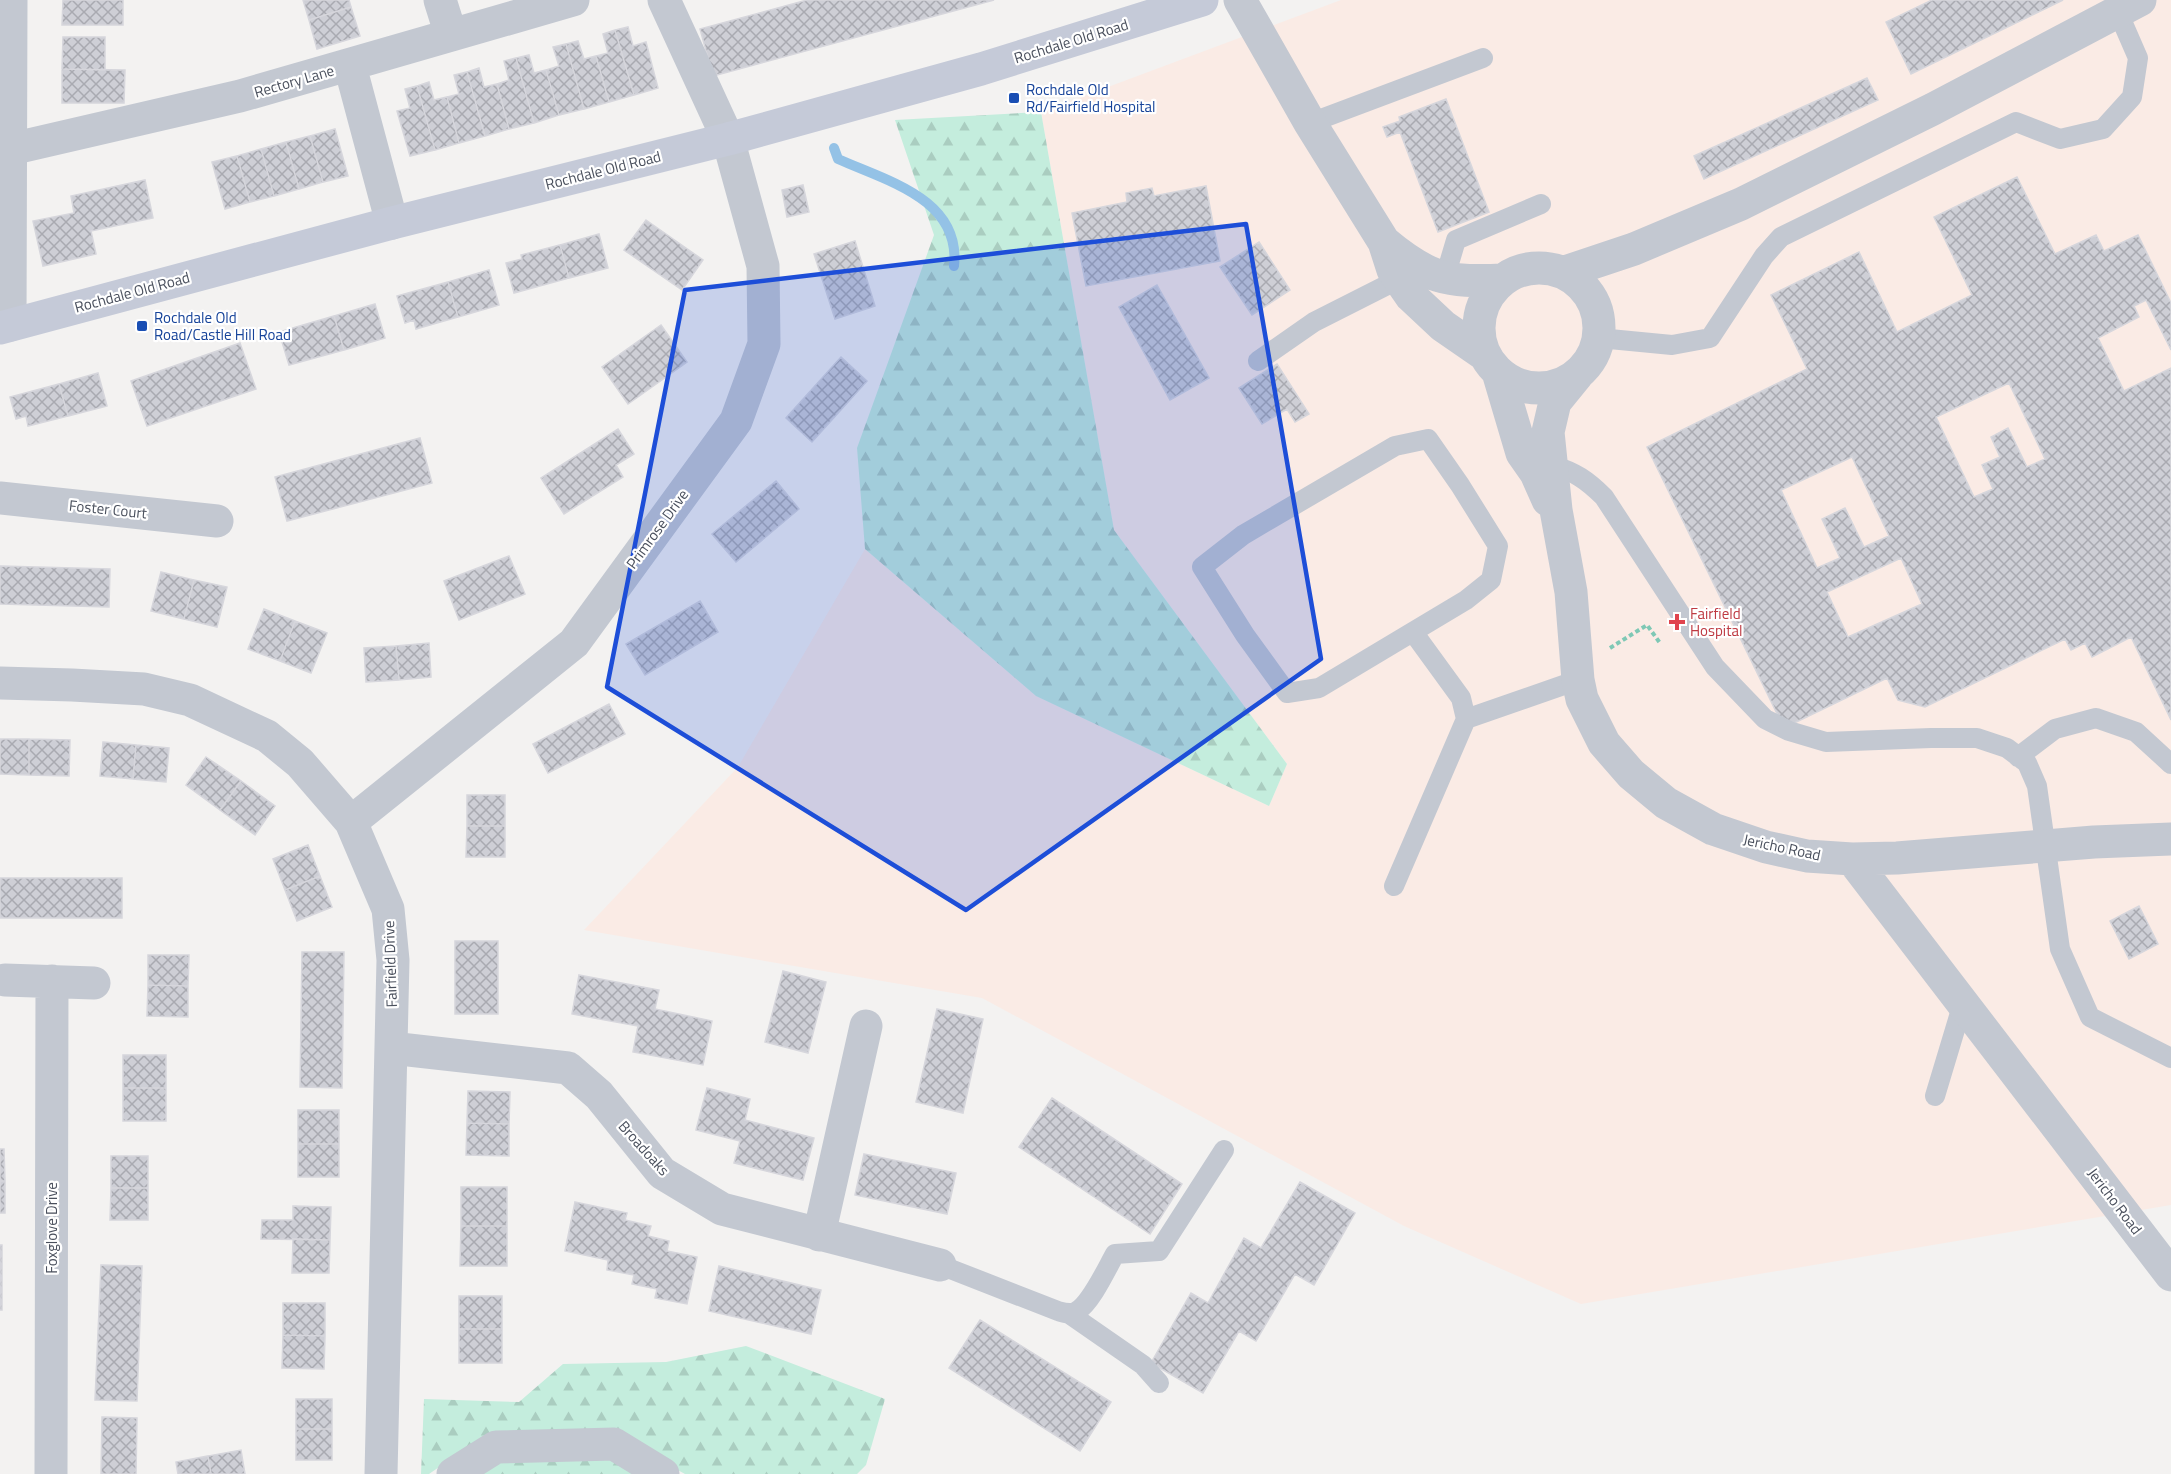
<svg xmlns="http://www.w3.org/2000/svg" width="2171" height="1474" viewBox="0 0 2171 1474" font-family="'Titillium Web',sans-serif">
<defs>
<pattern id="forest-firs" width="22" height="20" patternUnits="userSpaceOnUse" patternTransform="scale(1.5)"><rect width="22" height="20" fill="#c4eddd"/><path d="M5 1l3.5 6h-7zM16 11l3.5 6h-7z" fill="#aacdc0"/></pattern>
<pattern id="building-cross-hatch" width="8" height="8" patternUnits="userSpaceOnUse" patternTransform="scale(1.5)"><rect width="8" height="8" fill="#cecfd6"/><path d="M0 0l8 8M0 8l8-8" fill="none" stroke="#a9aab1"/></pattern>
</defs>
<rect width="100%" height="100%" fill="#f3f2f1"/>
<path fill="#faebe5" d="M 1341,0 L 2171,0 L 2171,1205 L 1581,1304 L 1404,1226 L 982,998 L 584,930 L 738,767 L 865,549 L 1036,696 L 1269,806 L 1287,764 L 1114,530 L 1041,112 Z"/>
<path fill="url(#forest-firs)" d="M 1041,112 L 1114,530 L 1287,764 L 1269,806 L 1036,696 L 865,549 L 857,448 L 934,235 L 895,120 Z
M 746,1346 L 885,1399 L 866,1465 L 857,1474 L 685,1474 L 615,1436 L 484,1436 L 429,1474 L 421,1474 L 424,1399 L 519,1402 L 563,1364 L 666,1362 Z
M 608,1453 L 639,1474 L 480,1474 L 503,1458 Z"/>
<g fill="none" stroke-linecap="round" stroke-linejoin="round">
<path stroke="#94c2e6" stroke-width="10" d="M 834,148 L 838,159 C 887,181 961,199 954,266"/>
</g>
<path fill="url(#building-cross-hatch)" stroke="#d6d6dc" stroke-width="1.5" fill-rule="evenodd" d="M 63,0 L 123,0 L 123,25 L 62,25 Z
M 303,0 L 349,0 L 351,7 L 309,20 Z
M 807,0 L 994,0 L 713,76 L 700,29 Z
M 1932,0 L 2063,0 L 1911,74 L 1886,22 Z
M 351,7 L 360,36 L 317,49 L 309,20 Z
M 628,27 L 633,46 L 646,42 L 658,88 L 634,95 L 615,30 Z
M 615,30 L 634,95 L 609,102 L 596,56 L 608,53 L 603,34 Z
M 63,37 L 105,37 L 105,70 L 62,69 Z
M 578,41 L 584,59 L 596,56 L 609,102 L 584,109 L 566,44 Z
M 566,44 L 584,109 L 559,115 L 546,70 L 559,66 L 553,47 Z
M 529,55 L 534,73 L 546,70 L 559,115 L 534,123 L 516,58 Z
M 516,58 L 534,123 L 509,129 L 497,84 L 509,80 L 504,61 Z
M 479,68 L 484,87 L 497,84 L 509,129 L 485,136 L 467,72 Z
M 62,69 L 125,70 L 124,103 L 62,103 Z
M 467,72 L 485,136 L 459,143 L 447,97 L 459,94 L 454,75 Z
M 1867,78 L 1878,100 L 1704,179 L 1694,156 Z
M 429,82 L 434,100 L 447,97 L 459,143 L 435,150 L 417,86 Z
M 417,86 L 435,150 L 410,156 L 397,111 L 410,108 L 405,89 Z
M 1446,99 L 1489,212 L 1438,232 L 1400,132 L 1387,137 L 1383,127 L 1400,121 L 1399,117 Z
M 335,129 L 348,176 L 323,182 L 310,136 Z
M 310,136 L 323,182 L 299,189 L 286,142 Z
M 286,142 L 299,189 L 274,196 L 261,149 Z
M 261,149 L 274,196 L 250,202 L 237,156 Z
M 237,156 L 250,202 L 225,209 L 212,162 Z
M 2017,177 L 2055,254 L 2096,235 L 2104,251 L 2138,235 L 2171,303 L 2171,350 L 2146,300 L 2134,306 L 2139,317 L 2098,338 L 2124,391 L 2171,368 L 2171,720 L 2131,637 L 2092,657 L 2085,643 L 2071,650 L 2065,639 L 1925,707 L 1898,700 L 1887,678 L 1784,728 L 1647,447 L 1807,369 L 1771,295 L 1859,252 L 1897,332 L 1972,295 L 1934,217 ZM 2009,383 L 2045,459 L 2027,467 L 2008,428 L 1991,437 L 2000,457 L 1982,465 L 1993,489 L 1974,497 L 1936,417 ZM 1852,457 L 1889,536 L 1864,547 L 1845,508 L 1822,519 L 1840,558 L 1817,568 L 1781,490 ZM 1901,558 L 1922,604 L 1848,637 L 1827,592 Z
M 145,180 L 153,218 L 91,231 L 96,254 L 43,266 L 33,221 L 74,213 L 71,196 Z
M 803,185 L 809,212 L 787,217 L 782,190 Z
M 1206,186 L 1220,261 L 1086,286 L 1072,213 L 1127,202 L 1126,193 L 1152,188 L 1154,196 Z
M 646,220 L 703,260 L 682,290 L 624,250 Z
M 599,234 L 608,268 L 569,278 L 560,245 Z
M 855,241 L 875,306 L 835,319 L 814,254 Z
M 1259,242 L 1290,290 L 1252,315 L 1220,267 Z
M 560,245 L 569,278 L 514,293 L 506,263 L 522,259 L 521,255 Z
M 489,270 L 499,305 L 458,317 L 448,282 Z
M 448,282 L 458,317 L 416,329 L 414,320 L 405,323 L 397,296 Z
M 1157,285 L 1209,378 L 1170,400 L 1119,307 Z
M 375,304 L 385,338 L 344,350 L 334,316 Z
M 334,316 L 344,350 L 289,365 L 279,332 Z
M 661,325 L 687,362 L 628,404 L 602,367 Z
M 240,343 L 256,389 L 147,426 L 131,381 Z
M 841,357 L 867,381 L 812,442 L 786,418 Z
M 1277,364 L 1309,414 L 1295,422 L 1287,409 L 1262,424 L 1239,388 Z
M 98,373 L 107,406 L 68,416 L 59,384 Z
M 59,384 L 68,416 L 28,426 L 26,416 L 16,419 L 10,397 Z
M 618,429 L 634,454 L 616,465 L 623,477 L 564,514 L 541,478 Z
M 420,438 L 432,483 L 287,521 L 275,477 Z
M 776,481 L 799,509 L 736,562 L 712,534 Z
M 509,556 L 525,594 L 459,620 L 444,581 Z
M 0,566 L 110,569 L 109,607 L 0,604 Z
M 161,572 L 194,580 L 184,619 L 151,611 Z
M 194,580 L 227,587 L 217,627 L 184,619 Z
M 700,601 L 718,632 L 645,675 L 626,644 Z
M 264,609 L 295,621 L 280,661 L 248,649 Z
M 295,621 L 327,633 L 311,673 L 280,661 Z
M 429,643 L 431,677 L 399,680 L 396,646 Z
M 396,646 L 399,680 L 366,682 L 364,648 Z
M 609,704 L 625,734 L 548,773 L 533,744 Z
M 0,739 L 29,739 L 29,775 L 0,774 Z
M 29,739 L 70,740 L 69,776 L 29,775 Z
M 103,742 L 136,745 L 133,779 L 100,776 Z
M 136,745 L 169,748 L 166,782 L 133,779 Z
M 206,757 L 241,781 L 220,810 L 186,785 Z
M 241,781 L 275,806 L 255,835 L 220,810 Z
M 467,795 L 505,795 L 505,826 L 467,826 Z
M 467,826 L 505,826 L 505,857 L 466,857 Z
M 308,845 L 320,876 L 285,890 L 273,859 Z
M 320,876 L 332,907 L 297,921 L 285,890 Z
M 0,878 L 122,878 L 122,918 L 0,918 Z
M 2139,906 L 2158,944 L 2129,959 L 2110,921 Z
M 455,941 L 498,941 L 498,1014 L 455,1014 Z
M 302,952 L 344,952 L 342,1088 L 300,1087 Z
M 148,955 L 189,955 L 188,986 L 148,985 Z
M 783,971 L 826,982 L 808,1053 L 765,1042 Z
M 579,975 L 659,990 L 655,1009 L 712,1021 L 703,1065 L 633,1052 L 638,1026 L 572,1014 Z
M 148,985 L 188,986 L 188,1017 L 147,1016 Z
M 937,1009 L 983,1019 L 963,1113 L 916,1102 Z
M 123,1055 L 166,1055 L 166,1088 L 123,1088 Z
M 123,1088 L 166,1088 L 166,1121 L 123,1121 Z
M 707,1088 L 750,1099 L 745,1120 L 814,1138 L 803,1180 L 734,1163 L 740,1141 L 696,1130 Z
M 468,1091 L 510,1092 L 509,1124 L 467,1123 Z
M 1052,1098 L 1182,1184 L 1150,1234 L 1019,1147 Z
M 298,1110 L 339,1110 L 339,1144 L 298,1144 Z
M 467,1123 L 509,1124 L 509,1156 L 466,1155 Z
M 298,1144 L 339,1144 L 339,1177 L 298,1177 Z
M 0,1149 L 4,1149 L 5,1181 L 0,1181 Z
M 864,1154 L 956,1173 L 947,1214 L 855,1195 Z
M 111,1156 L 148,1156 L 148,1188 L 111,1188 Z
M 0,1181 L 5,1181 L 5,1213 L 0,1213 Z
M 1300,1182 L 1355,1213 L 1314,1285 L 1295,1274 L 1256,1341 L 1239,1331 L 1203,1393 L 1151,1363 L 1191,1293 L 1208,1303 L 1244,1238 L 1261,1248 Z
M 461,1187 L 507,1187 L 507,1226 L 461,1226 Z
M 111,1188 L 148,1188 L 148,1220 L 110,1220 Z
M 575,1202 L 627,1213 L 625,1220 L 651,1226 L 648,1236 L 669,1241 L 667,1251 L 697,1257 L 687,1304 L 655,1298 L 657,1289 L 632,1284 L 634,1275 L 607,1270 L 608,1260 L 565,1251 Z
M 293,1206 L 331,1207 L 330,1240 L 261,1239 L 262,1220 L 293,1220 Z
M 461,1226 L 507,1226 L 507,1266 L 460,1266 Z
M 293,1239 L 330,1240 L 329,1273 L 292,1273 Z
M 0,1245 L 2,1245 L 2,1278 L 0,1278 Z
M 101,1265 L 142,1266 L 137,1401 L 95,1400 Z
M 719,1266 L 821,1290 L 811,1334 L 709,1311 Z
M 0,1278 L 2,1278 L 2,1310 L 0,1310 Z
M 459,1296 L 502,1296 L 502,1329 L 459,1329 Z
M 283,1303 L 325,1303 L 325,1336 L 283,1335 Z
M 980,1320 L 1111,1402 L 1080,1451 L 949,1368 Z
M 459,1329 L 502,1329 L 502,1363 L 459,1363 Z
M 283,1335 L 325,1336 L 324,1369 L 282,1368 Z
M 296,1399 L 332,1399 L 332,1429 L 296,1429 Z
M 102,1417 L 137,1418 L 136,1474 L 101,1474 Z
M 296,1429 L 332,1429 L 332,1460 L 296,1460 Z
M 241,1450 L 245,1474 L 211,1474 L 208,1456 Z
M 208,1456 L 211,1474 L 178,1474 L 176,1462 Z"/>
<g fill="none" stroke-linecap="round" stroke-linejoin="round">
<path stroke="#7ec8b5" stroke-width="4" stroke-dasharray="4.5 3" stroke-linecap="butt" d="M 1610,648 L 1647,625 L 1660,643"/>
<path stroke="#c3c8d1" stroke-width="20" d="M 1310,123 L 1483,58
M 1445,277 L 1456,240 L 1541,204
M 1599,338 L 1672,345 L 1710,338 L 1764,256 L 1781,237 L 2016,122 L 2060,139 L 2103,129 L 2132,97 L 2138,58 L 2118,12
M 1258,361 L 1314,322 L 1399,279
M 1428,439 L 1460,485 L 1498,546 L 1491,580 L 1466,600 L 1319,688 L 1287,693 L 1245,635 L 1202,567 L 1243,535 L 1395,446 Z
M 1552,465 C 1575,472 1587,480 1604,497 L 1715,667 L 1765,719 L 1789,731 L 1826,742 L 1931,738 L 1977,738 L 2007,748 L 2027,763 L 2037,786 L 2060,949 L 2090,1017 L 2171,1058
M 1413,632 L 1461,698 L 1466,719
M 2018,757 L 2055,729 L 2096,718 L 2136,732 L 2171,764
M 1394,886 L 1466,719 L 1578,680
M 1935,1096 L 1963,1003
M 940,1265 L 1058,1311 C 1065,1313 1071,1315 1077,1311 C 1091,1303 1107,1268 1115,1254 L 1159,1251 L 1224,1150
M 1068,1313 L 1143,1365 L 1159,1383"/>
<path stroke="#c3c8d1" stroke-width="33" d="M 440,0 L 451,35
M 1240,0 L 1310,123 L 1384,242 L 1393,270 L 1411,296 L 1443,326 L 1485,355
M 350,66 L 392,223
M 11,149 L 240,96 L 573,0
M 1384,242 C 1427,278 1446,283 1502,280
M1479 328a60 60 0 1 1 120 0a60 60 0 1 1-120 0Z
M 1565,272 L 1634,249 L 1741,204 L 1933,109 L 2140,0
M 10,325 L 11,0
M 1498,372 L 1522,453 L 1536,473 L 1548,500
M 1577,375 L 1555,402 L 1548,432 L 1556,510 L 1571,592 L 1578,680 L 1582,699 L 1604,743 L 1631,774 L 1666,803 L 1713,829 L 1766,847 L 1807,856 L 1852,859 L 1897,858 L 2094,842 L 2171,839
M 0,498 L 217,521
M 0,683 L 72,685 L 144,689 L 190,700 L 267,736 L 300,763 L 351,822 L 388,909 L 393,960 L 381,1474
M 351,822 L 574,643 L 736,421 L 764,344 L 763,266 L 728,139 L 664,0
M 1852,859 L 2171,1275
M 5,980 L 94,983
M 391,1048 L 568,1068 L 599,1095 L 662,1173 L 722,1209 L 940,1265
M 819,1235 L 866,1026
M 51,1474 L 52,981
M 453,1474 L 496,1447 L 614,1444 L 663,1474"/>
<path stroke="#c5cad8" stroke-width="33" d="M 0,328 L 392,223 L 728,139 L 981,69 L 1202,0"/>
</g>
<path fill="#1d4ed8" fill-opacity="0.2" stroke="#1d4ed8" stroke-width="4.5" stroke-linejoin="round" d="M 1246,224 L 1321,659 L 966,910 L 607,687 L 685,290 Z"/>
<g fill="#1a4fb4" stroke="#fff" stroke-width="2">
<rect x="1008" y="92" width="12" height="12" rx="3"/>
<rect x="136" y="320" width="12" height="12" rx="3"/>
</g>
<path fill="#e0444e" stroke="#fff" stroke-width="2" d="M1674 613h6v6h6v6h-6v6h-6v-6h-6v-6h6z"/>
<g text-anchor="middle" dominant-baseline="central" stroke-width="4.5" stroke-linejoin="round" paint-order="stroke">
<g font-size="15" fill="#4a505d" stroke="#fff">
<text transform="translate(1071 41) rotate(-17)">Rochdale Old Road</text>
<text transform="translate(294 81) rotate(-16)">Rectory Lane</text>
<text transform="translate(603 170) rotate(-14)">Rochdale Old Road</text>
<text transform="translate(132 292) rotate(-15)">Rochdale Old Road</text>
<text transform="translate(108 509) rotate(6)">Foster Court</text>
<text transform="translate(657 529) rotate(-54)">Primrose Drive</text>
<text transform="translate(1782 847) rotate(12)">Jericho Road</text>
<text transform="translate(390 964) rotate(-92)">Fairfield Drive</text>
<text transform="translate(644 1148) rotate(48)">Broadoaks</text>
<text transform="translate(2115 1201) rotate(53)">Jericho Road</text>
<text transform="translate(51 1228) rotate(-90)">Foxglove Drive</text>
</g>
<g font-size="15" fill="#164399" stroke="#fff" text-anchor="start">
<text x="1026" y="89">Rochdale Old<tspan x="1026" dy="17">Rd/Fairfield Hospital</tspan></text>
<text x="154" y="317">Rochdale Old<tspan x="154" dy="17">Road/Castle Hill Road</tspan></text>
</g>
<g font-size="15" fill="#be3a42" stroke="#fff" text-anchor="start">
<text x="1690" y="613">Fairfield<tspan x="1690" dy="17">Hospital</tspan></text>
</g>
</g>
</svg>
